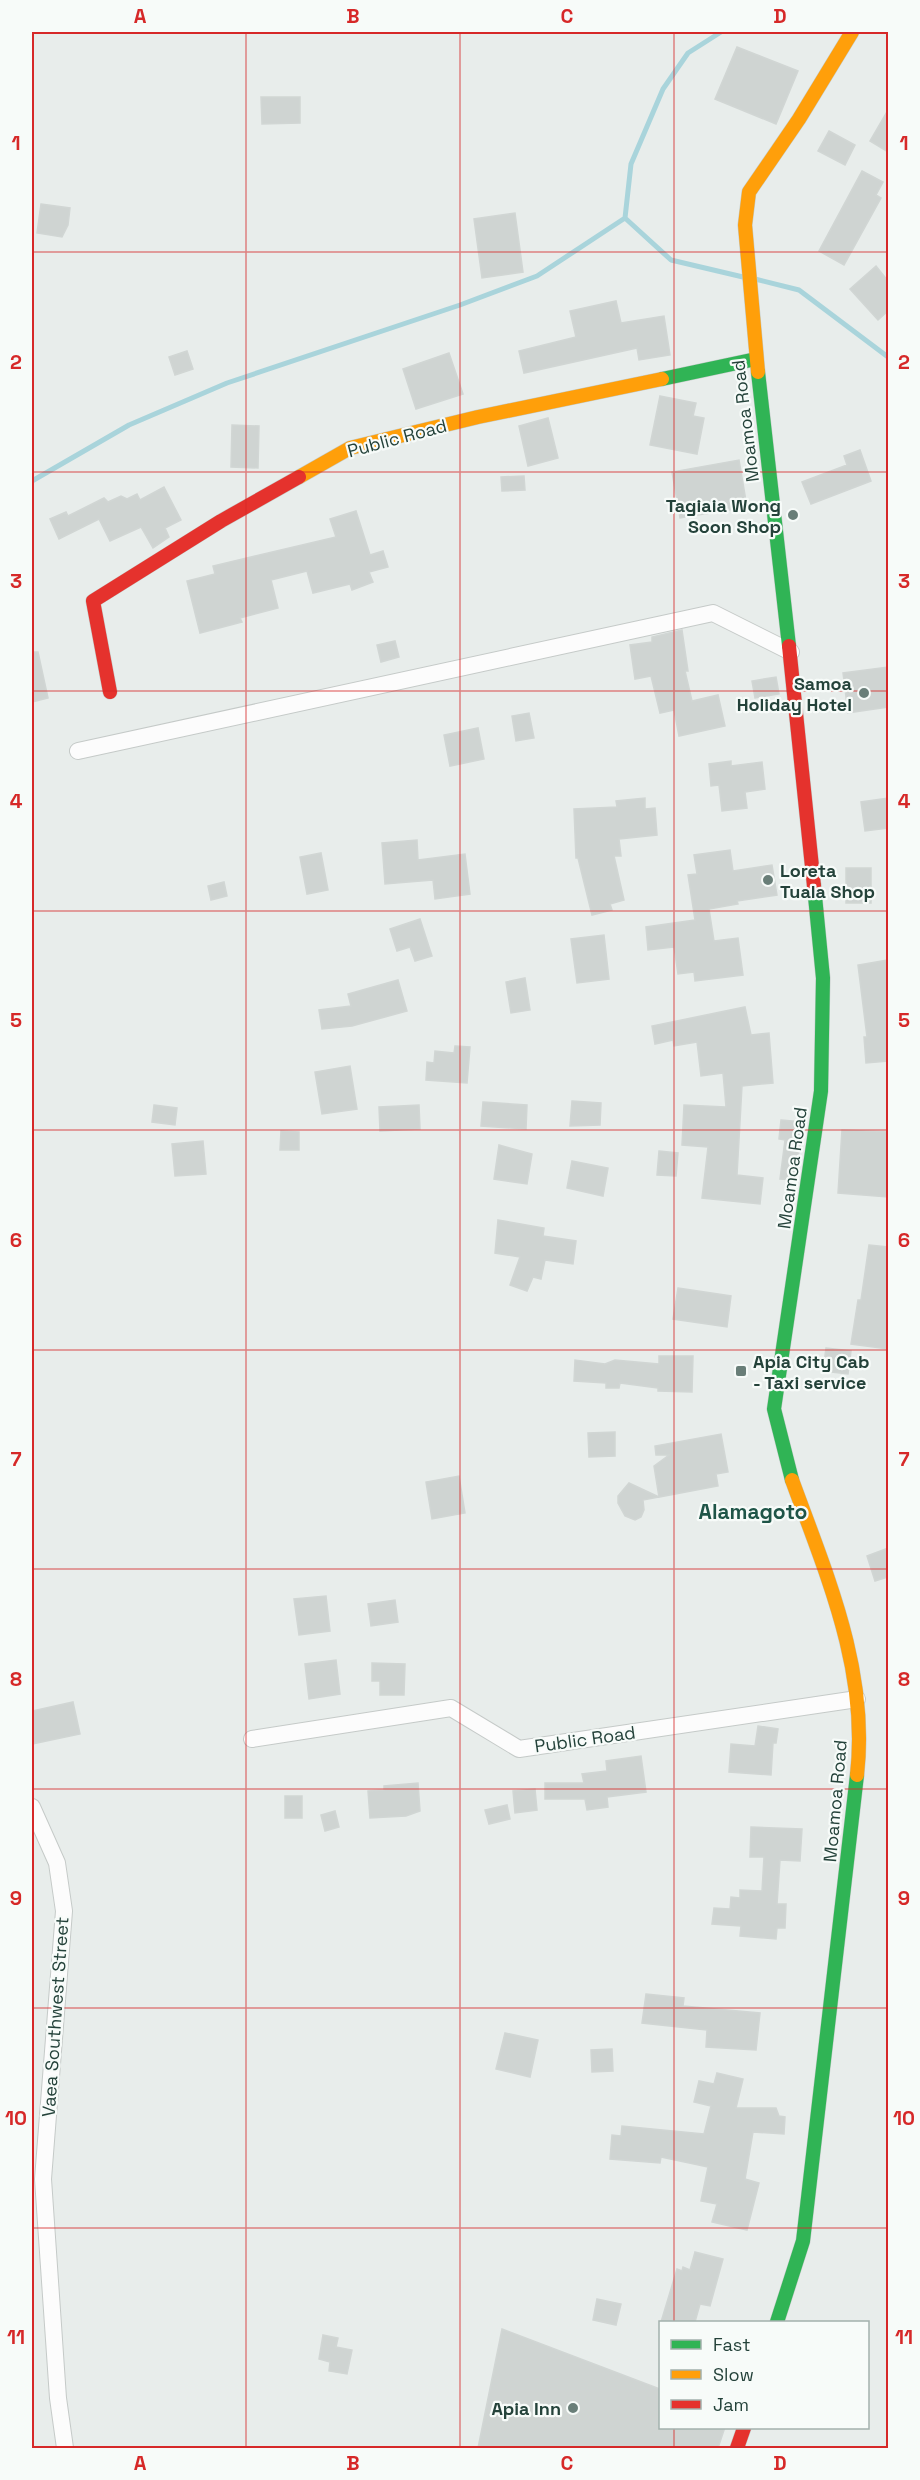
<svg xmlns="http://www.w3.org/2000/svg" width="920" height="2480" viewBox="0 0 920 2480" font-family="'Space Grotesk',sans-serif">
<rect width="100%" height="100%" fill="#e8edeb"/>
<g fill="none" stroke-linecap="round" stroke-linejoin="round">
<path stroke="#a9d4db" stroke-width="5" d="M 721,32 L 688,53 L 663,89 L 631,164 L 625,218 L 671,260 L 743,277
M 755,279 L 799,290 L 888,357
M 32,481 L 129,425 L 227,383 L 460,305 L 537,276 L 625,218"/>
</g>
<path fill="#cfd4d2" stroke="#d1d6d4" stroke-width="1.5" d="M 737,47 L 798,71 L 776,124 L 715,99 Z
M 261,97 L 300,97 L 300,123 L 262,124 Z
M 888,110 L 888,152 L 870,141 Z
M 829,131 L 855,145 L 845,165 L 818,151 Z
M 862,171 L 883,182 L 876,195 L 881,198 L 844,265 L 819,251 Z
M 41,204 L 70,208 L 68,225 L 62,237 L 37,233 Z
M 515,213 L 523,272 L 482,278 L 474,219 Z
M 876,266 L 888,281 L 888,311 L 878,320 L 850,289 Z
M 616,301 L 621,323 L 664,316 L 670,355 L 639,360 L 637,348 L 524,373 L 519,351 L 576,337 L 570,311 Z
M 187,351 L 193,369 L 175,375 L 169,357 Z
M 449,353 L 463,394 L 416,409 L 403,369 Z
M 660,396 L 696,403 L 693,416 L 704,418 L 697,454 L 650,445 Z
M 548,418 L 558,458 L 528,466 L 519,426 Z
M 232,425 L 259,426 L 258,468 L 231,467 Z
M 860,450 L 871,481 L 811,504 L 802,482 L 847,465 L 844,456 Z
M 739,460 L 747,507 L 680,518 L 672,472 Z
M 524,476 L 525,490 L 502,491 L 501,477 Z
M 164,487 L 181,520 L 165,528 L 169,537 L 153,548 L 141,527 L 110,541 L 99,519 L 59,539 L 50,519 L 66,512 L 68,516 L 104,498 L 108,502 L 121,496 L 127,499 L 137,494 L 140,500 Z
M 356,511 L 370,555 L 383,551 L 388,567 L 369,572 L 373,582 L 352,590 L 350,584 L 313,593 L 307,571 L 271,580 L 278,608 L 240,618 L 242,622 L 200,633 L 187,581 L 215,574 L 213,566 L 336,537 L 330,519 Z
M 682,630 L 688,671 L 685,671 L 692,701 L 718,695 L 725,726 L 679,736 L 674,710 L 660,713 L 651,676 L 635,679 L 630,645 L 652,642 L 652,637 Z
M 395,641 L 399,657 L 381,662 L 377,645 Z
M 32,652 L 38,652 L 48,698 L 32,702 Z
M 888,667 L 888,707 L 848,713 L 843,673 Z
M 776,677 L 779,694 L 755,698 L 752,681 Z
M 529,713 L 534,738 L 516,741 L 512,716 Z
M 478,728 L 484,759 L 450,766 L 444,735 Z
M 731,761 L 731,766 L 762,762 L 765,789 L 745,792 L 747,808 L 722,811 L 719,785 L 711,786 L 709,764 Z
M 645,798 L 645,809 L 655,808 L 657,835 L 619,839 L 621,856 L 614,856 L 624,900 L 610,904 L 612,910 L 592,915 L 578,858 L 576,858 L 574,809 L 617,807 L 616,801 Z
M 888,798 L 888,828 L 865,831 L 861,802 Z
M 417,840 L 418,860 L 465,854 L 470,894 L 435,899 L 433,880 L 385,884 L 382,843 Z
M 730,850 L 733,871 L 772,865 L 777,895 L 737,901 L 738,904 L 709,909 L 714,941 L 738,938 L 743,975 L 695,981 L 694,972 L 678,974 L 674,947 L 648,950 L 646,927 L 695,920 L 688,875 L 697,874 L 694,855 Z
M 321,853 L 328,890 L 307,894 L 300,857 Z
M 846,868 L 871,868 L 871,903 L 846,903 Z
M 224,882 L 227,896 L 211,900 L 208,886 Z
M 420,919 L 432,956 L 415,961 L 410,947 L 397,951 L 390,929 Z
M 604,935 L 609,979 L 577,983 L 571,939 Z
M 888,960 L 888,1061 L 866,1063 L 864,1037 L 867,1037 L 858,965 Z
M 525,978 L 530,1010 L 511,1013 L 506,982 Z
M 398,980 L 407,1011 L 352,1026 L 322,1029 L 319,1010 L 351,1006 L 348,994 Z
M 745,1007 L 751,1035 L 769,1033 L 773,1083 L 742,1086 L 737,1175 L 763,1178 L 760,1204 L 702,1198 L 708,1147 L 682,1145 L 684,1105 L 726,1107 L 723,1073 L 701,1076 L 697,1042 L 674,1046 L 673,1040 L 655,1044 L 652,1026 Z
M 455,1046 L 470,1047 L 467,1083 L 426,1080 L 427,1062 L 434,1063 L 435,1051 L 454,1053 Z
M 350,1066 L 357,1109 L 322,1114 L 315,1072 Z
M 572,1101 L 601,1103 L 600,1125 L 570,1126 Z
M 483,1102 L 527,1105 L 526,1129 L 481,1126 Z
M 154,1105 L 177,1108 L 175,1125 L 152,1122 Z
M 419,1105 L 420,1129 L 380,1131 L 379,1107 Z
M 781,1120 L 803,1122 L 795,1180 L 780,1179 L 785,1140 L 779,1139 Z
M 842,1130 L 888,1132 L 888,1197 L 838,1193 Z
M 281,1131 L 299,1132 L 299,1150 L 280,1150 Z
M 203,1141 L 206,1174 L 175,1176 L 172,1144 Z
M 499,1145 L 532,1154 L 527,1184 L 494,1179 Z
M 659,1151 L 678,1153 L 676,1176 L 657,1175 Z
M 572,1161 L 608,1168 L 603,1196 L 567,1188 Z
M 498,1220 L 544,1228 L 543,1236 L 576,1241 L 573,1264 L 545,1260 L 541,1279 L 533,1277 L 527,1291 L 510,1285 L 520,1257 L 495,1253 Z
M 869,1245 L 888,1247 L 888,1349 L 851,1344 L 858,1300 L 861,1300 Z
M 678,1288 L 731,1296 L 727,1327 L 673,1319 Z
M 826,1348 L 851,1351 L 848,1374 L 823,1371 Z
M 659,1356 L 693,1356 L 692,1392 L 658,1391 L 658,1388 L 620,1383 L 619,1388 L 606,1388 L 606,1383 L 574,1381 L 575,1360 L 605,1364 L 615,1360 L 659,1364 Z
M 615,1432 L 615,1456 L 589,1457 L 588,1433 Z
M 721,1434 L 728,1472 L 716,1474 L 718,1486 L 659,1497 L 654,1466 L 669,1455 L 656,1455 L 655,1446 Z
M 459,1476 L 465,1513 L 432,1519 L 426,1482 Z
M 629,1483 L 659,1497 L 643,1500 L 644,1510 L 641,1517 L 635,1520 L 625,1516 L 618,1503 L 618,1496 Z
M 888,1548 L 888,1577 L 875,1581 L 867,1556 Z
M 326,1596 L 330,1631 L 299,1635 L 294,1599 Z
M 395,1600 L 398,1622 L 371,1626 L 368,1604 Z
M 336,1660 L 340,1694 L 309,1699 L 305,1664 Z
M 372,1663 L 405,1664 L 404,1695 L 380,1695 L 380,1681 L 372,1681 Z
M 73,1702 L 80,1734 L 32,1744 L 32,1711 Z
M 758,1726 L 778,1729 L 776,1743 L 773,1743 L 771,1775 L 729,1772 L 731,1744 L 755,1746 Z
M 641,1756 L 646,1792 L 607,1797 L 608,1807 L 587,1810 L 585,1799 L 545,1799 L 545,1783 L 584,1783 L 582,1774 L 607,1771 L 606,1761 Z
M 418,1783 L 420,1811 L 406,1816 L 370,1818 L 368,1791 L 384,1790 L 384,1786 Z
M 535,1789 L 537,1810 L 515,1813 L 513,1791 Z
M 285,1796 L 302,1796 L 302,1818 L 285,1818 Z
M 507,1805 L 510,1819 L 489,1824 L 485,1810 Z
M 335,1811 L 339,1827 L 325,1831 L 321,1815 Z
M 751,1827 L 802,1829 L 800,1861 L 780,1860 L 777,1904 L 786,1904 L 785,1928 L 777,1928 L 776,1939 L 740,1936 L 741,1926 L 712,1924 L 714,1908 L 730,1909 L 731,1897 L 740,1898 L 740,1890 L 762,1891 L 764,1857 L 750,1857 Z
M 646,1994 L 684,1998 L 683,2006 L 760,2013 L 756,2050 L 706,2047 L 707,2030 L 642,2023 Z
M 505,2033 L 538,2040 L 530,2077 L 496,2069 Z
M 612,2049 L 613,2071 L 592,2072 L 591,2050 Z
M 717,2073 L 743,2079 L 736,2108 L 776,2108 L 779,2116 L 785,2117 L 784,2134 L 753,2132 L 745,2179 L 759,2183 L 747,2230 L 712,2222 L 717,2204 L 701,2201 L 708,2167 L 661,2157 L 660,2163 L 610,2159 L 612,2135 L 621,2136 L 622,2126 L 704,2134 L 711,2106 L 694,2102 L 699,2081 L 714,2084 Z
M 695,2252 L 723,2259 L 710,2306 L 700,2304 L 695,2322 L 661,2322 L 677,2269 L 682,2271 L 683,2267 L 690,2270 Z
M 597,2299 L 621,2304 L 616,2325 L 593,2320 Z
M 502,2329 L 660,2389 L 660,2427 L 725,2427 L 718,2448 L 478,2448 Z
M 323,2335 L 338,2338 L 336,2347 L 352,2350 L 347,2374 L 329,2371 L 330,2362 L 319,2359 Z"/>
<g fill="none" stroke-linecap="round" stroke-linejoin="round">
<g stroke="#c5cac8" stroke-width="18">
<path id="street" d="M 78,751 L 713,613 L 791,652
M 252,1739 L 451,1708 L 519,1749 L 857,1699
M 32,1807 L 57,1863 L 64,1911 L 43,2179 L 58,2398 L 65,2448"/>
</g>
<g stroke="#c3cbc8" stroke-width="15">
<path id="fast" d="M 758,372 L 789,646
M 662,379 L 756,359
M 792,1480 L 774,1409 L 821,1091 L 823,978 L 814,886
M 777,2322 L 803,2241 L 857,1775"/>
</g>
<g stroke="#c3cbc8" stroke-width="15">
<path id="slow" d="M 758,372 L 745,225 L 749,192 L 799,119 L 852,32
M 299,477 L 350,448 L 478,417 L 662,379
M 792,1480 C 827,1576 869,1671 857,1775"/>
</g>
<g stroke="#c3cbc8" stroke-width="15">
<path id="jam" d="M 789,646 L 814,886
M 110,692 L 93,601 L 221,521 L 299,477
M 737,2448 L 744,2428"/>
</g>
<use href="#street" stroke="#fcfcfc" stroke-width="16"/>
<use href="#fast" stroke="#30b455" stroke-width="14"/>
<use href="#slow" stroke="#ff9f0a" stroke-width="14"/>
<use href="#jam" stroke="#e5322d" stroke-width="14"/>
</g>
<path fill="none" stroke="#d62828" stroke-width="1.5" stroke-opacity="0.55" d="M 246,32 L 246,2448M 460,32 L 460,2448M 674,32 L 674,2322M 32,252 L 888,252M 32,472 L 888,472M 32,691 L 888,691M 32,911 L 888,911M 32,1130 L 888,1130M 32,1350 L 888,1350M 32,1569 L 888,1569M 32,1789 L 888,1789M 32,2008 L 888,2008M 32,2228 L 888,2228M 674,2428 L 674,2448"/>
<g fill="#697e78" stroke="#f7fbf9" stroke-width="2">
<circle cx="793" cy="515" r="6"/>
<circle cx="864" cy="693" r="6"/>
<circle cx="768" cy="880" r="6"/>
<rect x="735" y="1365" width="12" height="12" rx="3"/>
<circle cx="573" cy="2408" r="6"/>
</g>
<g text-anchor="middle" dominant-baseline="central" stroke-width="4.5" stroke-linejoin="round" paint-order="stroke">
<g font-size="18" fill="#24423a" stroke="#f7fbf9">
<text transform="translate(745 421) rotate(-97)">Moamoa Road</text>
<text transform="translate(397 438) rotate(-15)">Public Road</text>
<text transform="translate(792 1168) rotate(-82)">Moamoa Road</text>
<text transform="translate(585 1739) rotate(-8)">Public Road</text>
<text transform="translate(835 1801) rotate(-85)">Moamoa Road</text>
<text transform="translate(55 2017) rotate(-86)">Vaea Southwest Street</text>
</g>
<g font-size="18" font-weight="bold" fill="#24423a" stroke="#f7fbf9" text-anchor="end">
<text x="781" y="505">Tagiaia Wong<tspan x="781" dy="21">Soon Shop</tspan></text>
<text x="852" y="683">Samoa<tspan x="852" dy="21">Holiday Hotel</tspan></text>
<text x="780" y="870" text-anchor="start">Loreta<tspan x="780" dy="21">Tuala Shop</tspan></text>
<text x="753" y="1361" text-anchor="start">Apia City Cab<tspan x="753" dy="21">- Taxi service</tspan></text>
<text x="561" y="2408">Apia Inn</text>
</g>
<g font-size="21" font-weight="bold" fill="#1f5548" stroke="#f7fbf9">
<text x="753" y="1511">Alamagoto</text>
</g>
</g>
<rect width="920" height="2480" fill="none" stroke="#f7fbf9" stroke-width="66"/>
<rect x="659" y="2321" width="210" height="108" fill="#f7fbf9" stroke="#a3b1ad" stroke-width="1.5"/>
<rect x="671" y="2340" width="30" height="9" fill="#30b455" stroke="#a3b1ad" stroke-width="1.5"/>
<text x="713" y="2351" font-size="18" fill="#24423a">Fast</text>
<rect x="671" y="2370" width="30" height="9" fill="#ff9f0a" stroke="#a3b1ad" stroke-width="1.5"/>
<text x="713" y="2381" font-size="18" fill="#24423a">Slow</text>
<rect x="671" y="2400" width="30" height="9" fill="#e5322d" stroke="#a3b1ad" stroke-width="1.5"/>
<text x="713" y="2411" font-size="18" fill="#24423a">Jam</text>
<rect x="33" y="33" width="854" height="2414" fill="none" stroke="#d62828" stroke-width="2"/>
<g font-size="20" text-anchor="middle" font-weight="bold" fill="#d62828">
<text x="140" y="23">A</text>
<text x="353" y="23">B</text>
<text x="567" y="23">C</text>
<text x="780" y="23">D</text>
<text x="16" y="150">1</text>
<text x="904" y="150">1</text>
<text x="16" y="369">2</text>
<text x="904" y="369">2</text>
<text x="16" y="588">3</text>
<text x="904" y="588">3</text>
<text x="16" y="808">4</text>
<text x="904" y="808">4</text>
<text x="16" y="1027">5</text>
<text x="904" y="1027">5</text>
<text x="16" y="1247">6</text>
<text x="904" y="1247">6</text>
<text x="16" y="1466">7</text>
<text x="904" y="1466">7</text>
<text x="16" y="1686">8</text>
<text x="904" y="1686">8</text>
<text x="16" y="1905">9</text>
<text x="904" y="1905">9</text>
<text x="16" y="2125">10</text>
<text x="904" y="2125">10</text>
<text x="16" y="2344">11</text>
<text x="904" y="2344">11</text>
<text x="140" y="2470">A</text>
<text x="353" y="2470">B</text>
<text x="567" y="2470">C</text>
<text x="780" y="2470">D</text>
</g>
</svg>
